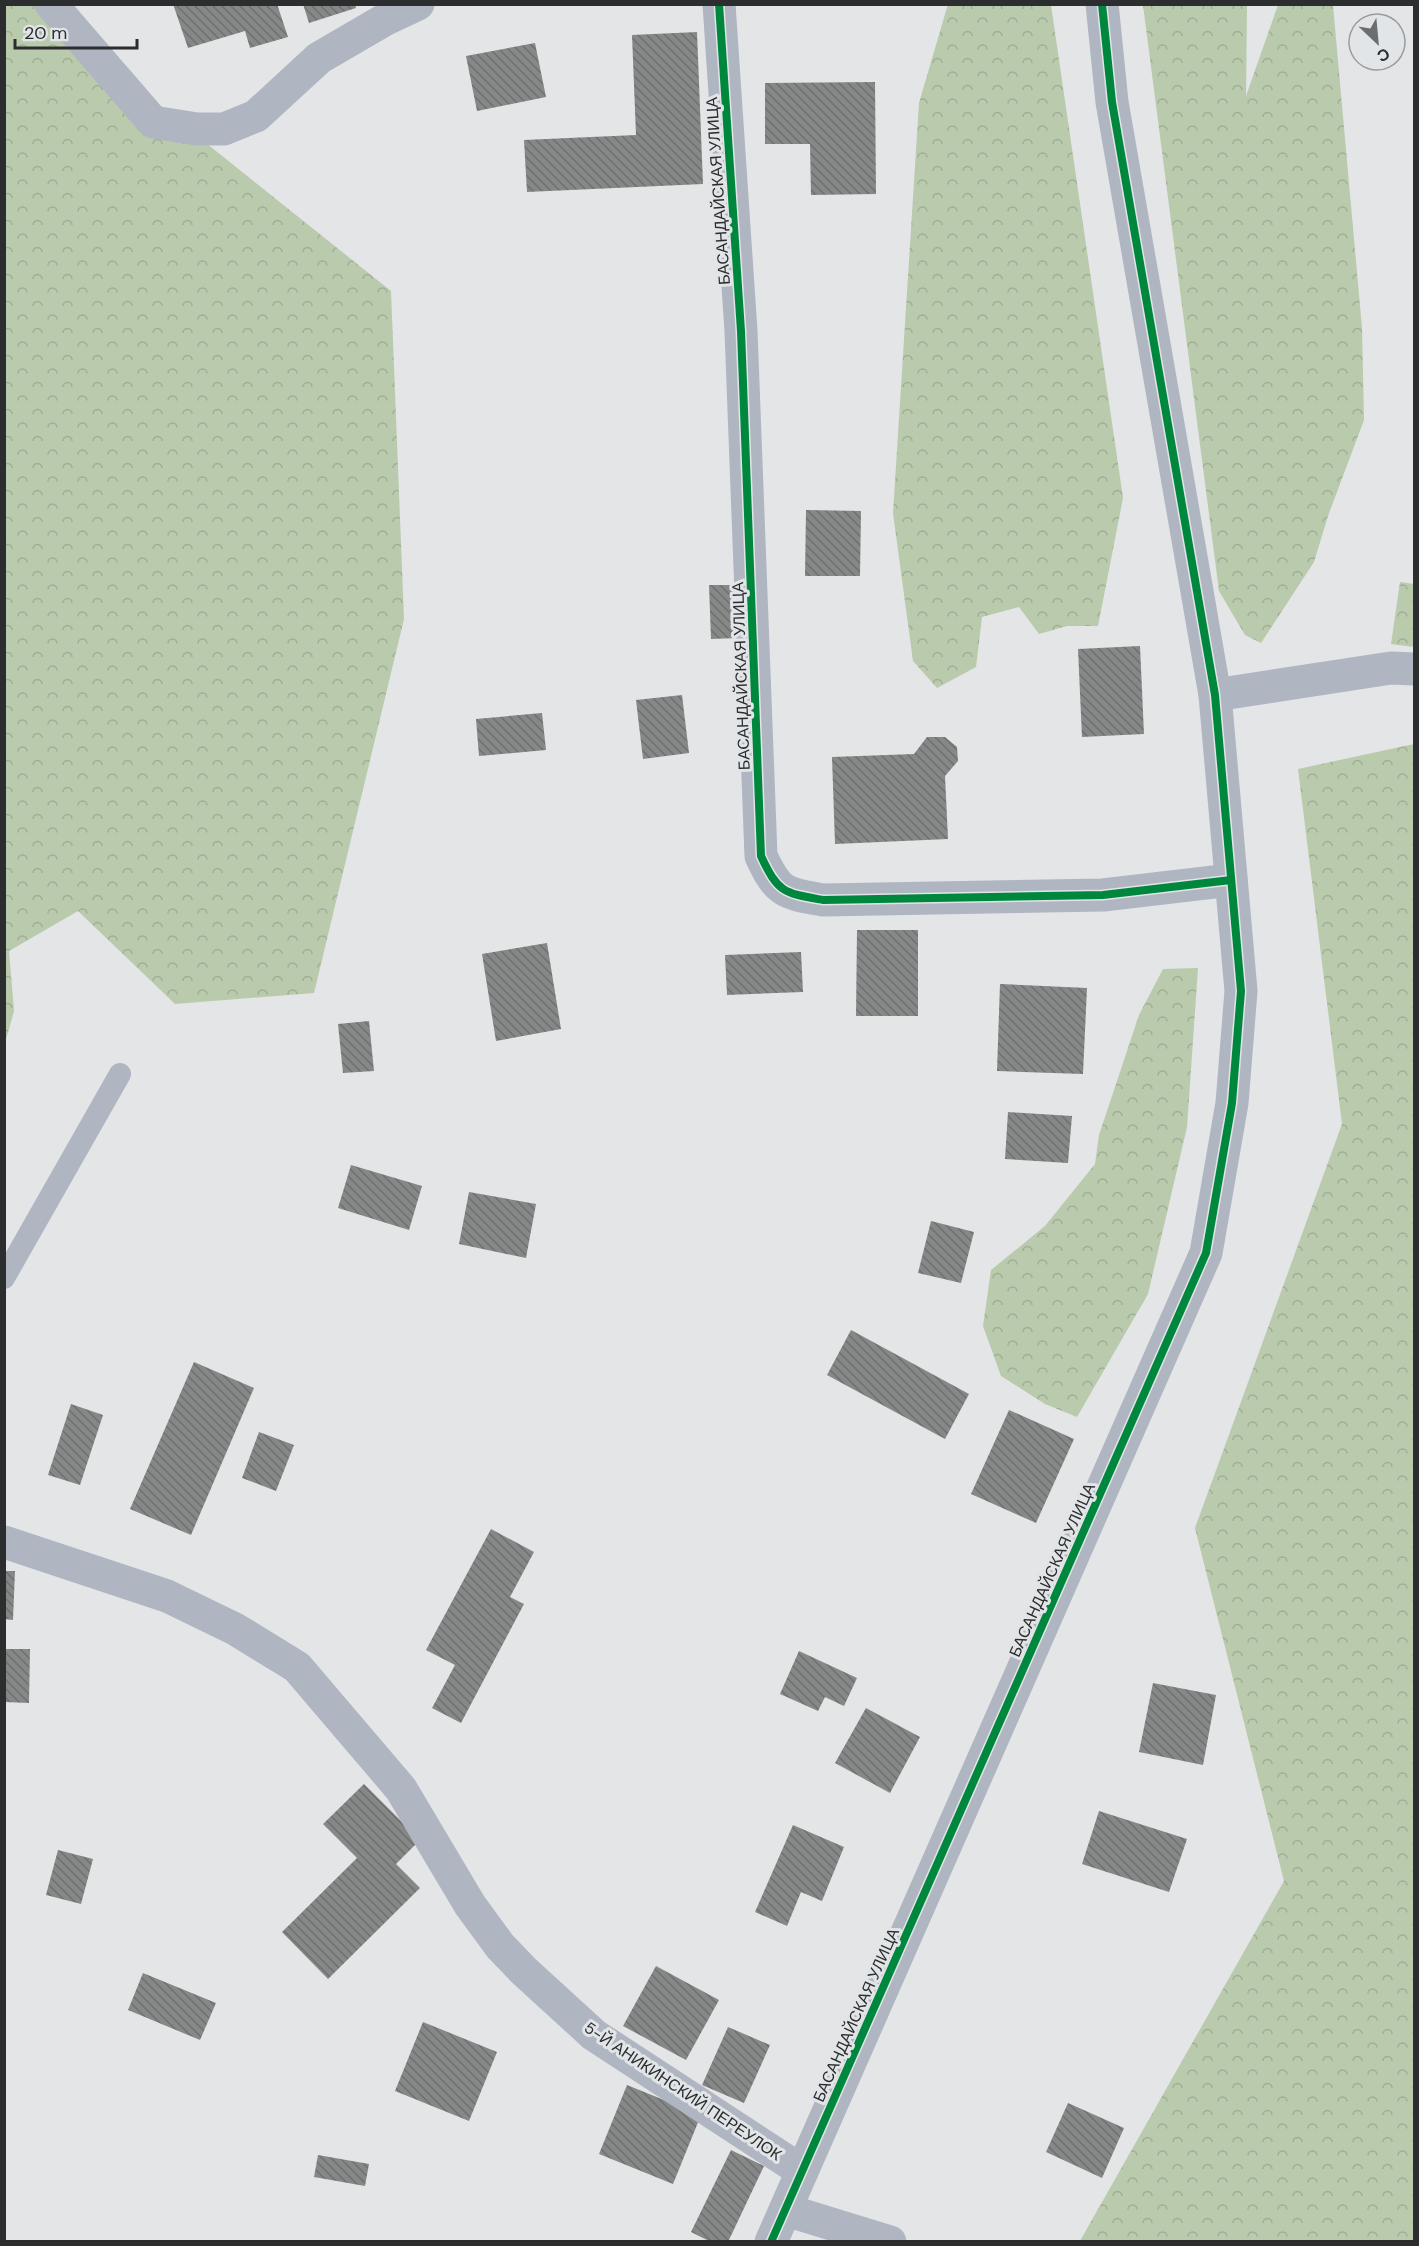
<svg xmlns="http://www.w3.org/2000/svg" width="1419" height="2246" viewBox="0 0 1419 2246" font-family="'DM Sans',sans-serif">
<defs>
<pattern id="forest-crowns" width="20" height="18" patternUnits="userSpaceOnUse" patternTransform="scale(1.5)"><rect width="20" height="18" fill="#b9caad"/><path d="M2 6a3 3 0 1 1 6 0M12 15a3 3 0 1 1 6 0" fill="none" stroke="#9fae95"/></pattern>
<pattern id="building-back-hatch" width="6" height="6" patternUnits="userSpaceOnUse" patternTransform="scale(1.5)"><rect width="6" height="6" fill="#868888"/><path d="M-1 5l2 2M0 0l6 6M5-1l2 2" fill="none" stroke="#6e7070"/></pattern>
</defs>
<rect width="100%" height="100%" fill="#e3e5e6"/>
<path fill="url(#forest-crowns)" d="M 32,4 L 391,291 L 404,619 L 314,993 L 175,1004 L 78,911 L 9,951 L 14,1011 L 5,1043 L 4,5 Z
M 948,4 L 1051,5 L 1123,498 L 1098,626 L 1067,626 L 1039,634 L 1019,607 L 982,617 L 976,667 L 937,688 L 913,661 L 893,513 L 919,103 Z
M 1143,5 L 1247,5 L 1246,96 L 1278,5 L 1333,5 L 1362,328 L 1364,420 L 1328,516 L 1314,562 L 1261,643 L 1245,635 L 1219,591 Z
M 1400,582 L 1414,584 L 1414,647 L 1391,644 Z
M 1414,744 L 1414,2241 L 1080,2241 L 1284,1881 L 1195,1528 L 1342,1124 L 1298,769 Z
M 1198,968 L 1187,1127 L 1148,1294 L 1077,1417 L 1045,1404 L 1001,1376 L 983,1326 L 991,1270 L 1045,1226 L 1095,1164 L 1099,1135 L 1139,1015 L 1163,969 Z"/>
<path fill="url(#building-back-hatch)" d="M 173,4 L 277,4 L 288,37 L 250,48 L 245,31 L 188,48 Z
M 303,4 L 355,4 L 356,8 L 309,23 Z
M 697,32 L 703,184 L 527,192 L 524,140 L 636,135 L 632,35 Z
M 535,43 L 546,97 L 477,111 L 466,56 Z
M 875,82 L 876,194 L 811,195 L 810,144 L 765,144 L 765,83 Z
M 806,510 L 861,511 L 860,576 L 805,576 Z
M 709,585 L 736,585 L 738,638 L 711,639 Z
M 1140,646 L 1144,734 L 1082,737 L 1078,649 Z
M 682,695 L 689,753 L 643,759 L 636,700 Z
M 542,713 L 546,750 L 479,756 L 476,719 Z
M 927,737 L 945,737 L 957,747 L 958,761 L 945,776 L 948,839 L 835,844 L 832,757 L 914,754 Z
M 857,930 L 918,930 L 918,1016 L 856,1016 Z
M 547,943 L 561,1029 L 496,1041 L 482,954 Z
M 801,952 L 803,992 L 727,995 L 725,955 Z
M 1000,984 L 1087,988 L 1083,1074 L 997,1071 Z
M 369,1021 L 374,1071 L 343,1073 L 338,1024 Z
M 1008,1112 L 1072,1116 L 1068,1163 L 1005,1159 Z
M 351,1165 L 422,1186 L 409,1230 L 338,1208 Z
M 469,1192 L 536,1204 L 526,1258 L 459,1244 Z
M 931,1221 L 974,1232 L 961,1283 L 918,1273 Z
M 851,1330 L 969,1394 L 945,1439 L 827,1375 Z
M 194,1362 L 254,1388 L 191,1535 L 130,1509 Z
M 71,1404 L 103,1415 L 80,1485 L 48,1475 Z
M 1009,1410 L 1074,1439 L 1036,1523 L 971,1494 Z
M 259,1432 L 294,1445 L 276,1491 L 242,1478 Z
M 491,1529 L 534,1552 L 510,1597 L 524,1604 L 461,1723 L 432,1708 L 455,1665 L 426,1650 Z
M 4,1571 L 15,1571 L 13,1620 L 4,1619 Z
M 4,1649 L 30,1649 L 29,1703 L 4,1702 Z
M 799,1651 L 857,1678 L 844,1706 L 825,1697 L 818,1711 L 780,1694 Z
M 1153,1683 L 1216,1695 L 1203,1765 L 1139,1752 Z
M 866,1708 L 920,1737 L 890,1793 L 835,1763 Z
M 364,1784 L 420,1840 L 396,1864 L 420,1888 L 328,1979 L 282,1932 L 357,1858 L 323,1824 Z
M 1099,1811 L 1187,1839 L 1169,1892 L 1082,1864 Z
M 793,1825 L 844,1847 L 822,1901 L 801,1892 L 787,1926 L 755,1912 Z
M 58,1850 L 93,1859 L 81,1904 L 46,1895 Z
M 656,1966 L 719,2000 L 686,2060 L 623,2026 Z
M 143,1973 L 216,2003 L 200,2040 L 128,2010 Z
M 423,2022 L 497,2052 L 469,2121 L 395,2091 Z
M 728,2027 L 770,2045 L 744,2103 L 702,2085 Z
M 627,2085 L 701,2115 L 673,2184 L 599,2154 Z
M 1068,2103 L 1124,2128 L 1102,2178 L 1046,2152 Z
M 731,2150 L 764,2166 L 728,2242 L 711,2242 L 691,2232 Z
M 318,2155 L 369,2164 L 365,2186 L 314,2177 Z"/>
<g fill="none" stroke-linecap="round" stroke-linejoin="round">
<path stroke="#afb5c1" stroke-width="22" d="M 4,1278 L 120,1074"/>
<path stroke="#afb5c1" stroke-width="33" d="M 51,4 L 153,122 L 197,129 L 224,129 L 256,116 L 319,58 L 386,19 L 418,4
M 719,4 L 741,331 L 761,856 C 778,893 784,893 823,900 L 1103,895 L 1231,880
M 1215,695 L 1391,668 L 1414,669
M 4,1542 L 167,1596 L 235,1629 L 297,1667 L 401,1789 L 470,1905 L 500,1946 L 524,1971 L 594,2035 L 802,2171
M 786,2210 L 890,2242"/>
<path stroke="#afb5c1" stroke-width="33" d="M 771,2242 L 1206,1253 L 1232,1103 L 1241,991 L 1215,695 L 1112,102 L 1102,4"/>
<g stroke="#e2e5e7" stroke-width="11">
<path id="cycleway" d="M 719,4 L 741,331 L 761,856 C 778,893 784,893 823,900 L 1103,895 L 1231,880
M 771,2242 L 1206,1253 L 1232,1103 L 1241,991 L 1215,695 L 1112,102 L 1102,4"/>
</g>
<use href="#cycleway" stroke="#00873e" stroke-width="8"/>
</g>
<g text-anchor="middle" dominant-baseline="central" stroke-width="6" stroke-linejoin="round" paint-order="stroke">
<g font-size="16" fill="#2c2d2e" stroke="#e2e5e7">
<text transform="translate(718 191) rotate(-94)">БАСАНДАЙСКАЯ УЛИЦА</text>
<text transform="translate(741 676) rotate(-92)">БАСАНДАЙСКАЯ УЛИЦА</text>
<text transform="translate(1052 1570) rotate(-66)">БАСАНДАЙСКАЯ УЛИЦА</text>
<text transform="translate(856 2015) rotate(-66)">БАСАНДАЙСКАЯ УЛИЦА</text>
<text transform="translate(683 2091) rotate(34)">5-Й АНИКИНСКИЙ ПЕРЕУЛОК</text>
</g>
</g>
<rect width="1419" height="2246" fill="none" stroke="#2c2d2e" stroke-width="12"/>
<g transform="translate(1377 42) rotate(154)"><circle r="28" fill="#e2e5e7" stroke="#999b9d" stroke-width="1.5"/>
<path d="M0-4.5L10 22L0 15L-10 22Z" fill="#6c6d6e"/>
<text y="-9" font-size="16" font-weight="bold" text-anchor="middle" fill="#2c2d2e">С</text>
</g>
<path d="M15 39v9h122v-9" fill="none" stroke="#2c2d2e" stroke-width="3"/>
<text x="24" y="39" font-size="18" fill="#2c2d2e" stroke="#e2e5e7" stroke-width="4.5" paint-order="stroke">20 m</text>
</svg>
